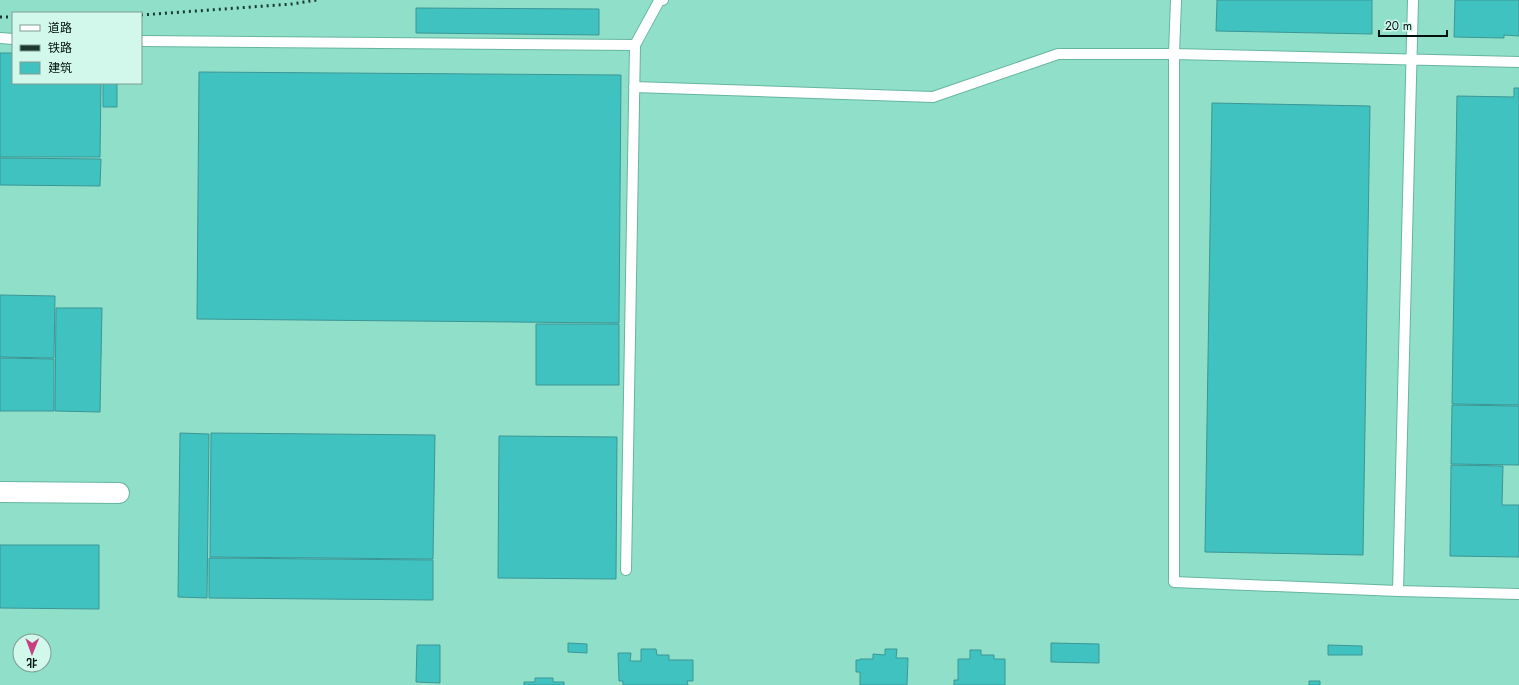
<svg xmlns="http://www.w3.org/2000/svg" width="1519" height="685" viewBox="0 0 1519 685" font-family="Jost,'Noto Sans SC',sans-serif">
<rect width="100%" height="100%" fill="#90e0c9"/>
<path fill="#40c2c0" stroke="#3b9695" d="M 1217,0 L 1372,0 L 1372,34 L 1216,31 Z
M 1455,0 L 1519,0 L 1519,36 L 1504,35 L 1504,38 L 1454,37 Z
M 416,8 L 599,9 L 599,35 L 416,33 Z
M 0,53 L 13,53 L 13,83 L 101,83 L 100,157 L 0,157 Z
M 199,72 L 621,75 L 619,323 L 197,319 Z
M 103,83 L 117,83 L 117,107 L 103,107 Z
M 1514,88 L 1519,88 L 1519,405 L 1452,404 L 1457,96 L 1514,97 Z
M 1212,103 L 1370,106 L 1363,555 L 1205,552 Z
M 0,158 L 101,159 L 100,186 L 0,185 Z
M 0,295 L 55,296 L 54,358 L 0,357 Z
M 56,308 L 102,308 L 100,412 L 55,411 Z
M 536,324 L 619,324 L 619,385 L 536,385 Z
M 0,358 L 54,359 L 54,411 L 0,411 Z
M 1452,405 L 1519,406 L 1519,465 L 1451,464 Z
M 180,433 L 209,434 L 207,598 L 178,597 Z
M 211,433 L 435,435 L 433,559 L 210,557 Z
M 499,436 L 617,437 L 616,579 L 498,578 Z
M 1451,465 L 1503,466 L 1502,505 L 1519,505 L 1519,557 L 1450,556 Z
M 0,545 L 99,545 L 99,609 L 0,608 Z
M 209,558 L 433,560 L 433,600 L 209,598 Z
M 568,643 L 587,644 L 587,653 L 568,652 Z
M 1051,643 L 1099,644 L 1099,663 L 1051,662 Z
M 417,645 L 440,645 L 440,683 L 416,682 Z
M 1328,645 L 1362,646 L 1362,655 L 1328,655 Z
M 641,649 L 656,649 L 657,655 L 669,655 L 669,660 L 693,660 L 693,681 L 687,681 L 688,685 L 623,685 L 623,681 L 619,681 L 618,653 L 631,653 L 630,661 L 641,661 Z
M 885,649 L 897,649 L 896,658 L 908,658 L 907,685 L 860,685 L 860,672 L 856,672 L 856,660 L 860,660 L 860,659 L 873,659 L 873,654 L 885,655 Z
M 970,650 L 981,650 L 981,655 L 994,655 L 994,659 L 1005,659 L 1005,685 L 954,685 L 954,680 L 958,680 L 958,659 L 970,659 Z
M 535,678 L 553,678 L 553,682 L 564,682 L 564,685 L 524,685 L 524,682 L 535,682 Z
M 1309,681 L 1320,681 L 1320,685 L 1309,685 Z"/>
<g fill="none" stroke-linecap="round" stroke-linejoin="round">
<g stroke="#66b59f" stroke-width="12">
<path id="lane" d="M 1176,0 L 1174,54 L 1174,582 L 1398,591
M 1413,0 L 1398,591 L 1519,594
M 0,38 L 13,39
M 141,41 L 635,45 L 626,570
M 635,45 L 659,1 L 663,0
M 634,87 L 933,97 L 1058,54 L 1174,54 L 1519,62"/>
</g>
<g stroke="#66b59f" stroke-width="22">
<path id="street" d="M 0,492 L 119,493"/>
</g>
<use href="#lane" stroke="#fff" stroke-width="10"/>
<use href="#street" stroke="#fff" stroke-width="20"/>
<path stroke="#1c3930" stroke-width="3" stroke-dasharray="2 4" stroke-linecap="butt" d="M 141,15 L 292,4 L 317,0
M 0,17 L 13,17"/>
</g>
<rect x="12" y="12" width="130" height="72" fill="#d2f8ec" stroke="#7e9c92"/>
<rect x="20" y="25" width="20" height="6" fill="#ffffff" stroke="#7e9c92"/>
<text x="48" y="32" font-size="12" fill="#00110b">道路</text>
<rect x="20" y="45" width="20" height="6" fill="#1c3930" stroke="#7e9c92"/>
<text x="48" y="52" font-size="12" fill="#00110b">铁路</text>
<rect x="20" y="62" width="20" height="12" fill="#40c2c0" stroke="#7e9c92"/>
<text x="48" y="72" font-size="12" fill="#00110b">建筑</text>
<g transform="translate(32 653) rotate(181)"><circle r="19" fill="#d2f8ec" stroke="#7e9c92"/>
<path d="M0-3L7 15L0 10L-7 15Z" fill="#c64082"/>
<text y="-6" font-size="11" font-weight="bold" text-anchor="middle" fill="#00110b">北</text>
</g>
<path d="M1379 30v6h68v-6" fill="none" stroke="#00110b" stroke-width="2"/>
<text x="1385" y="30" font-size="12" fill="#00110b" stroke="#d2f8ec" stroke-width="3" paint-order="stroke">20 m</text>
</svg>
